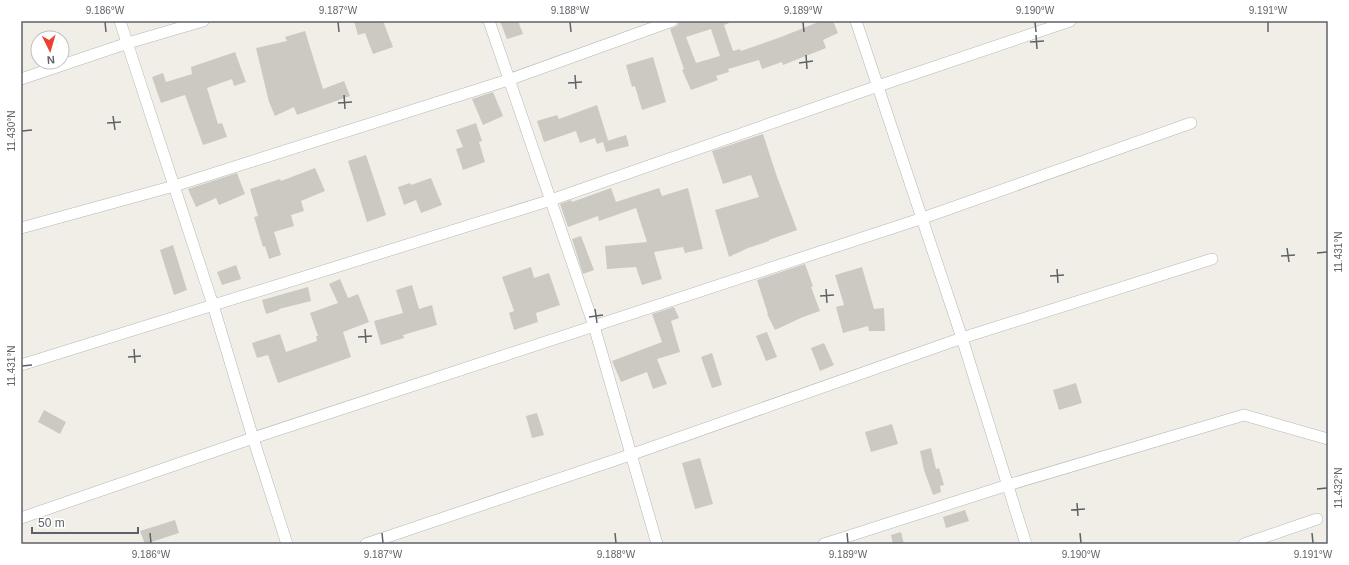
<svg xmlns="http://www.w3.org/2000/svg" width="1349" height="565" viewBox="0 0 1349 565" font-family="Arial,sans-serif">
<rect width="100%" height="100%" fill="#f0eee6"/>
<path fill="#ccc9c3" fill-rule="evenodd" d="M 354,21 L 383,21 L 393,47 L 373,54 L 365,33 L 358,35 Z
M 500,21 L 518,21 L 523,34 L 507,39 Z
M 680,21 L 729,21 L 729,23 L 724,25 L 733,51 L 740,49 L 741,51 L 781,37 L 821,21 L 833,21 L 838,33 L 823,40 L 826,48 L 783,65 L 782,62 L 762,69 L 759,60 L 728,69 L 729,72 L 716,76 L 718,80 L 691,90 L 682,70 L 684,69 L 670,29 L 677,26 ZM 711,29 L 720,56 L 696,63 L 686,37 Z
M 305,31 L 323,89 L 344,81 L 350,96 L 297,115 L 294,107 L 275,116 L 269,102 L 256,48 L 287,41 L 285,37 Z
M 235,52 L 246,82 L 234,86 L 232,79 L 207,88 L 218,124 L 222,123 L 227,137 L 203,145 L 185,95 L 161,103 L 152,77 L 163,73 L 166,82 L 192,74 L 191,67 Z
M 653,57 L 666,102 L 642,110 L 635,86 L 632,87 L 626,65 Z
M 493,92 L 503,116 L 483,125 L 472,99 Z
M 597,105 L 608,140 L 607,141 L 626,135 L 629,146 L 606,152 L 603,142 L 597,144 L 595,138 L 580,143 L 576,131 L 544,142 L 537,121 L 557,115 L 559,119 Z
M 476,123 L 482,141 L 479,142 L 485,162 L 463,170 L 456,149 L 463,147 L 456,130 Z
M 763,134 L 776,174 L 797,230 L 769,240 L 769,241 L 748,248 L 729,257 L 715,210 L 759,197 L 751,175 L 723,184 L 712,151 Z
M 366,155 L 386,215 L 367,222 L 348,161 Z
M 315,168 L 325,191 L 301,201 L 304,211 L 291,215 L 294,226 L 274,232 L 281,255 L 269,259 L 265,246 L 263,247 L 254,217 L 258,216 L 250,189 L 280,179 L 281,181 Z
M 237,173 L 245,194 L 219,205 L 216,198 L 196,207 L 188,189 Z
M 431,178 L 442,205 L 421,213 L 416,200 L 404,205 L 398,187 L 410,183 L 411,185 Z
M 611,188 L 616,202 L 659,188 L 662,196 L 688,188 L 703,249 L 685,253 L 683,247 L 654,252 L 662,279 L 642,285 L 636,267 L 607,269 L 605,246 L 647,242 L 636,208 L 599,221 L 598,216 L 568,227 L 560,204 L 571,200 L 572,202 Z
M 581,236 L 594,270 L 583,274 L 572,239 Z
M 173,245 L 187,290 L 174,295 L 160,250 Z
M 805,264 L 813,286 L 811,287 L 820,311 L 803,317 L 775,330 L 767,314 L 768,314 L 757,280 Z
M 236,265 L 241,279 L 222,285 L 217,272 Z
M 531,267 L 534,278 L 549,273 L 560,305 L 536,313 L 538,322 L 514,330 L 509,313 L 514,311 L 502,277 Z
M 862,267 L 874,309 L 884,308 L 885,331 L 869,331 L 868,326 L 843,333 L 836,307 L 844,305 L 835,275 Z
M 340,279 L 348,298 L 358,294 L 369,322 L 343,332 L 351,357 L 278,383 L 268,355 L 257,358 L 252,343 L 280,334 L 286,352 L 317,341 L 316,336 L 318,336 L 310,313 L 338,303 L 329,284 Z
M 412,285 L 419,309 L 432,305 L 437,325 L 403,335 L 404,338 L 381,345 L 374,321 L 403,313 L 396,290 Z
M 308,287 L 311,301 L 279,309 L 279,310 L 266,314 L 262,300 Z
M 674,307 L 679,318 L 671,321 L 680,352 L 657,359 L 667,384 L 653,389 L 647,372 L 621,382 L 612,361 L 662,342 L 652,314 Z
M 767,332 L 777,357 L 766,361 L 756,336 Z
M 824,343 L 834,365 L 820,371 L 811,348 Z
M 712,353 L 722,385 L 712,388 L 701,357 Z
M 1076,383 L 1082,403 L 1059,410 L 1053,390 Z
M 44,410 L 66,422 L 60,434 L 38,422 Z
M 537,413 L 544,435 L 532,438 L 526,416 Z
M 892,424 L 898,444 L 871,452 L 865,432 Z
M 931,448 L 936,469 L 939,468 L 944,485 L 940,486 L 941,492 L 933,495 L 924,470 L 920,451 Z
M 700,458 L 713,504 L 695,509 L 682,463 Z
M 965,510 L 969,521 L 946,528 L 943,517 Z
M 175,520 L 179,533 L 145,544 L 140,531 Z
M 901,532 L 904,544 L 893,544 L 891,535 Z"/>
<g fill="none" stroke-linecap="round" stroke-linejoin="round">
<g stroke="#b4b7bb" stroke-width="12">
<path id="minor" d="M 120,21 L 213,305 L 253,438 L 287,544
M 489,21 L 594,326 L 657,544
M 856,21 L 962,338 L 1026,544
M 21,79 L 128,43 L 203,21
M 21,228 L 174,186 L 508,80 L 672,21
M 21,365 L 551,200 L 878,86 L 1070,21
M 21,518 L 253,438 L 923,218 L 1191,123
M 366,544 L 630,455 L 962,338 L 1212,259
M 824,544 L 1008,485 L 1244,415 L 1328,439
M 1244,544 L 1317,519"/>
</g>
<use href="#minor" stroke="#fff" stroke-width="11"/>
</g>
<path fill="none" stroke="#5e6267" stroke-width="1.5" d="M 105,22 L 106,32M 338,22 L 339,32M 570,22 L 571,32M 803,22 L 804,32M 1035,22 L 1036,32M 1268,22 L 1268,32M 1036,35 L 1037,49M 1030,42 L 1044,41M 806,55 L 807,69M 799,63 L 813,61M 575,75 L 576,89M 568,83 L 582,82M 344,95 L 345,109M 338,103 L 352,102M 113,116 L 115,130M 107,123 L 121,122M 22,131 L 32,130M 1287,248 L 1289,262M 1317,253 L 1327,252M 1281,256 L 1295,255M 1057,269 L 1058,283M 1050,276 L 1064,275M 826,289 L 827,303M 820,296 L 834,295M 595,309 L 597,323M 589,317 L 603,315M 365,329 L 366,343M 358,337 L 372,336M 134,349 L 135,363M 128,357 L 141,356M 22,366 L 32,365M 1317,489 L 1327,488M 1077,503 L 1078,516M 1071,510 L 1085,509M 150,533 L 151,543M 382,533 L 383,543M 615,533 L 616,543M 847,533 L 848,543M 1080,533 L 1081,543M 1312,533 L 1313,543"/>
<rect width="1349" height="565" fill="none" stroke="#ffffff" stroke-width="44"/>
<g transform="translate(50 50) rotate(175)"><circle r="19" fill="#ffffff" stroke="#bfc0c2"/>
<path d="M0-3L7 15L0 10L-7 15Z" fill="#ed412f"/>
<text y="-6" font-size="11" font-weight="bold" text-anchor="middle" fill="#5e6267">N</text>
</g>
<path d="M32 527v6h106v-6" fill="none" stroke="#5e6267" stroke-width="2"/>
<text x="38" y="527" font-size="12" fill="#5e6267" stroke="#ffffff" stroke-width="3" paint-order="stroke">50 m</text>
<rect x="22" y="22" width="1305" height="521" fill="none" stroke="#5e6267" stroke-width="1.5"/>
<g font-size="10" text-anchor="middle" fill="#5e6267">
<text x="105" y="14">9.186°W</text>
<text x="338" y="14">9.187°W</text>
<text x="570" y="14">9.188°W</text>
<text x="803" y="14">9.189°W</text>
<text x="1035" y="14">9.190°W</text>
<text x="1268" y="14">9.191°W</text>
<text transform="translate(11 131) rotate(-90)" y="4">11.430°N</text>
<text transform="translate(1338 252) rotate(-90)" y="4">11.431°N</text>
<text transform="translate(11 366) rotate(-90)" y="4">11.431°N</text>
<text transform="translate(1338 488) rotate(-90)" y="4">11.432°N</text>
<text x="151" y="558">9.186°W</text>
<text x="383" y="558">9.187°W</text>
<text x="616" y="558">9.188°W</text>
<text x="848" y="558">9.189°W</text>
<text x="1081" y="558">9.190°W</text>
<text x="1313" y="558">9.191°W</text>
</g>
</svg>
